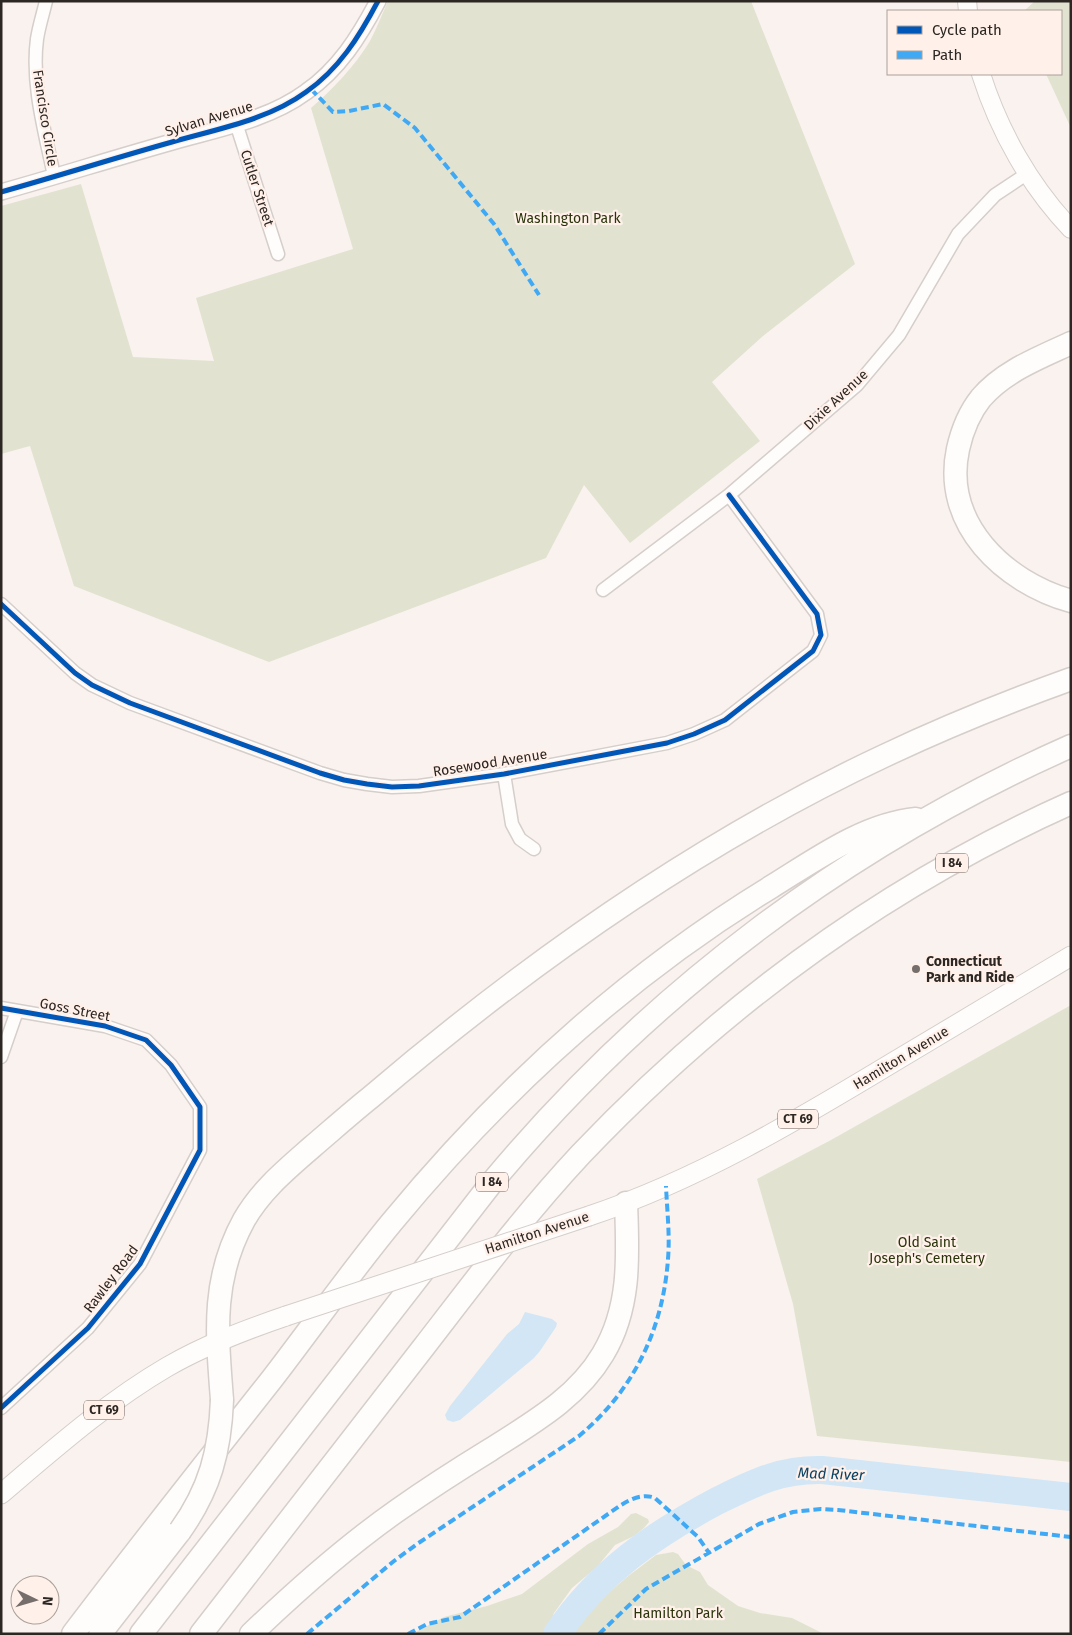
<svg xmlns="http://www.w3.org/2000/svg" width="1072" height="1635" viewBox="0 0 1072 1635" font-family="'Fira Sans',sans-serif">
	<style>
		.green { fill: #e1e3d0 }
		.water { fill: #d2e6f6 }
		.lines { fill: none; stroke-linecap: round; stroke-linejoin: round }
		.river { stroke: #d2e6f6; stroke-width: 28 }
		.minor-casing { stroke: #d5ceca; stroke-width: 15 }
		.tertiary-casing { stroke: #d5ceca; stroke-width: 18 }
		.secondary-casing { stroke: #d5ceca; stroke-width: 20 }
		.primary-casing { stroke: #d5ceca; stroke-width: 21 }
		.motorway-casing { stroke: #d5ceca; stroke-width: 25 }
		.minor { stroke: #fefdfc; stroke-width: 12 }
		.tertiary { stroke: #fefdfc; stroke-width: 15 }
		.secondary { stroke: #fefdfc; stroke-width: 18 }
		.primary { stroke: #fefdfc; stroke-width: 19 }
		.motorway { stroke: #fefdfc; stroke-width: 22 }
		.primary-bridge-casing { stroke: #d5ceca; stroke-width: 21; stroke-linecap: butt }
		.motorway-bridge-casing { stroke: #d5ceca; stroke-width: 25; stroke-linecap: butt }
		.primary-bridge { stroke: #fefdfc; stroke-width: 19 }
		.motorway-bridge { stroke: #fefdfc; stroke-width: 22 }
		.quiet { stroke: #3fa9f5; stroke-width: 4; stroke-dasharray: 8 4; stroke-linecap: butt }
		.cycleway-casing { stroke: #fff0e9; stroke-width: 8 }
		.cycleway { stroke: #0057b8; stroke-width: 5 }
		.poi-dot { fill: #756e6a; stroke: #fff0e9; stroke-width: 2 }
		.labels { text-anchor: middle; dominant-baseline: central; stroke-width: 4.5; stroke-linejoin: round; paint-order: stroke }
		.shield { fill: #fff0e9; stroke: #6c635e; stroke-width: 1 }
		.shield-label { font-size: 12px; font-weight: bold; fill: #2d2723 }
		.street-label { font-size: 14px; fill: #2d2723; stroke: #fff0e9 }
		.park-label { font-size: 14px; fill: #2a340b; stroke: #fff0e9 }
		.poi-label { font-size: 14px; font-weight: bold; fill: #2d2723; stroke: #fff0e9; text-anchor: start }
		.water-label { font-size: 15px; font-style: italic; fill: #0c4364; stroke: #fff0e9 }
	</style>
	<rect width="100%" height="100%" fill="#faf2ee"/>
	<path class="green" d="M388 1H751L855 264 763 336 712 382 760 441 630 543 584 485 546 558 269 662 74 586 30 446 1 454V206L81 184 133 357 214 361 196 298 353 249 311 108C334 88 354 67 370 41 377 28 382 14 388 1Z
		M1035 1H1071V128L1046 74H1061V11H1024Z
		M1071 1005V1462L817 1436 793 1304 757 1179 831 1140Z
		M636 1513 648 1519 649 1522 644 1528 634 1536 615 1545 597 1567 572 1588 554 1613 546 1634H412L444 1617 487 1606 522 1594 588 1544 618 1527 631 1514Z
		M673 1552 678 1554 686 1565 700 1572 708 1585 738 1606 760 1613 792 1618 824 1634H571L591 1608 627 1577 656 1555Z"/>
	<path class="water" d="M525 1312 552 1319 557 1323 556 1327 540 1351 534 1358 460 1420 453 1422 447 1420 445 1415 450 1406 507 1334 519 1324Z"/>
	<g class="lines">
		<path class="river" d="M557 1634C598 1573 653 1535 717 1501 754 1483 780 1469 822 1470L1071 1497"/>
		<g class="minor-casing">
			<path id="minor" d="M46 1C43 14 39 26 37 39 31 84 45 132 54 176
				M236 123 278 254
				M603 590 729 495 857 385 899 335 958 234 995 195 1028 173
				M1 604 75 673 92 685 130 703 320 773 344 780 367 784 392 787 419 786 504 774 667 743 694 734 725 720 813 651 821 635 817 614 729 495
				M504 774 512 824 520 839 534 849
				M1 1008 105 1026 146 1040 171 1065 200 1107V1150L140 1264 88 1328 1 1408
				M1 1057 17 1011"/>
		</g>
		<g class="tertiary-casing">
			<path id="tertiary" d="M1 192C58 176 115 158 172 142 217 129 268 120 306 92 339 69 359 37 378 1"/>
		</g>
		<g class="secondary-casing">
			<path id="secondary" d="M967 1 968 11
				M981 74C999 131 1030 186 1071 229"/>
		</g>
		<g class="primary-casing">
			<path id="primary" d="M589 1216C697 1180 796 1121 892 1063 952 1027 1011 992 1071 956
				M1 1494C54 1449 107 1402 167 1367 205 1345 245 1330 286 1316"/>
		</g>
		<g class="motorway-casing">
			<path id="motorway" d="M1071 343C1039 358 1004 371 981 398 969 413 962 431 958 449 942 524 1004 582 1071 601
				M222 1400C217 1334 211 1280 244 1220 261 1190 287 1169 312 1147 332 1130 351 1113 371 1097 527 964 698 843 884 756 945 727 1007 702 1071 679
				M73 1634C138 1548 205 1464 272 1379 312 1327 350 1273 392 1222 500 1091 627 975 771 887 815 860 864 824 916 819
				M100 1634 180 1531
				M141 1634 493 1181C650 993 847 845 1071 746
				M201 1634C275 1539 349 1444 423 1348 474 1282 524 1215 581 1154 721 1007 885 886 1071 803
				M251 1634C297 1590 345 1547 398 1510 428 1489 459 1469 490 1450 532 1423 577 1398 603 1354 631 1307 628 1256 626 1203"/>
		</g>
		<use href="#minor" class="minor"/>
		<use href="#tertiary" class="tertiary"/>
		<use href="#secondary" class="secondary"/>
		<use href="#primary" class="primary"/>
		<use href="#motorway" class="motorway"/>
		<g class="primary-bridge-casing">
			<path id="primary-bridge" d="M286 1316 589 1216"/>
		</g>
		<g class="motorway-bridge-casing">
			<path id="motorway-bridge" d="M180 1531C210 1489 220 1451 222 1400"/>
		</g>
		<use href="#primary-bridge" class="primary-bridge"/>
		<use href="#motorway-bridge" class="motorway-bridge"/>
		<path class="quiet" d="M311 89 333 112 349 111 383 104 415 128 494 224 539 295
			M307 1634 394 1561 417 1544 579 1436C633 1391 663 1330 668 1259 670 1235 667 1210 666 1186
			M408 1634 427 1624 460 1617 621 1505C631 1499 643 1493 655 1498L698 1537 709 1553
			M599 1634 646 1589 759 1524 793 1512 821 1509 838 1510 1071 1537"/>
		<g class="cycleway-casing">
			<path id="cycleway" d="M1 192C58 176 115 158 172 142 217 129 268 120 306 92 339 69 359 37 378 1
				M1 604 75 673 92 685 130 703 320 773 344 780 367 784 392 787 419 786 504 774 667 743 694 734 725 720 813 651 821 635 817 614 729 495
				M1 1008 105 1026 146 1040 171 1065 200 1107V1150L140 1264 88 1328 1 1408"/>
		</g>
		<use href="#cycleway" class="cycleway"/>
	</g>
	<circle class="poi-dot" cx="916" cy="969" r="5"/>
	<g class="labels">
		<g class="shield">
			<rect x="936" y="853.5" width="32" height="19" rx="4"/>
			<rect x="778" y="1109.5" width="40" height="19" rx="4"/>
			<rect x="476" y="1172.5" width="32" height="19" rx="4"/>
			<rect x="84" y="1400.5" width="40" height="19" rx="4"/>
		</g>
		<g class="shield-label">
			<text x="952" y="863">I 84</text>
			<text x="798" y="1119">CT 69</text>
			<text x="492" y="1182">I 84</text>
			<text x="104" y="1410">CT 69</text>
		</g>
		<g class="street-label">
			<text transform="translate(45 118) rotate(81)">Francisco Circle</text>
			<text transform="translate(209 119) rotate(-17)">Sylvan Avenue</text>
			<text transform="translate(257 188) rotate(72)">Cutler Street</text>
			<text transform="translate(836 400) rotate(-43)">Dixie Avenue</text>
			<text transform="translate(490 763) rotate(-9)">Rosewood Avenue</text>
			<text transform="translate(75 1010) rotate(11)">Goss Street</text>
			<text transform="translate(901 1058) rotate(-31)">Hamilton Avenue</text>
			<text transform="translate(537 1233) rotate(-18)">Hamilton Avenue</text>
			<text transform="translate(111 1279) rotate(-53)">Rawley Road</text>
		</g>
		<g class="park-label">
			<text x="568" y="218">Washington Park</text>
			<text x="927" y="1242">Old Saint<tspan x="927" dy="16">Joseph's Cemetery</tspan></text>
			<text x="678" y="1613">Hamilton Park</text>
		</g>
		<g class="poi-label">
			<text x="926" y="961">Connecticut<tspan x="926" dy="16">Park and Ride</tspan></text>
		</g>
		<g class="water-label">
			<text transform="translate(831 1474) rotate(2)">Mad River</text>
		</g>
	</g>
	<rect width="1072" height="1635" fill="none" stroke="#2d2723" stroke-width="5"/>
	<rect x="887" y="10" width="175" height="65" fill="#fff0e9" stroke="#aba09a"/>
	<rect x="897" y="26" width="25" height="8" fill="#0057b8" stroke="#aba09a"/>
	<text x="932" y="35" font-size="15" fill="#2d2723">Cycle path</text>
	<rect x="897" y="51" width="25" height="8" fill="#3fa9f5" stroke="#aba09a"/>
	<text x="932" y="60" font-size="15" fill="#2d2723">Path</text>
	<g transform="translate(35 1600) rotate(95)"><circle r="24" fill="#fff0e9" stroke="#aba09a"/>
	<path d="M0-4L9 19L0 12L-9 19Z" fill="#756e6a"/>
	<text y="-8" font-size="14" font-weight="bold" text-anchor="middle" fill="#2d2723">N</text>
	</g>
</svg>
